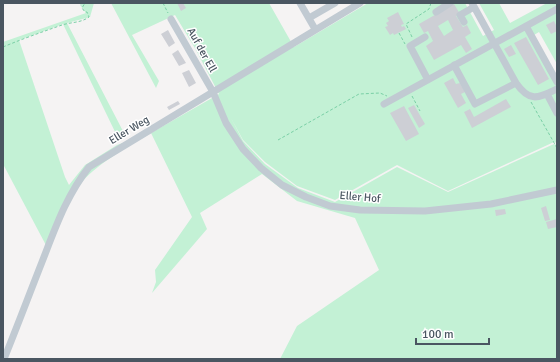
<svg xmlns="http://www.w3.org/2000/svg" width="560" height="362" viewBox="0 0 560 362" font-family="Signika,sans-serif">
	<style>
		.green { fill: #c3f1d5 }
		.building { fill: #cdcfd5; fill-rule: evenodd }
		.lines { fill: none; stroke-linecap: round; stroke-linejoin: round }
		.path { stroke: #7ad0a6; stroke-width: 1; stroke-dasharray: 3 2; stroke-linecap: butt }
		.minor { stroke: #c1cad2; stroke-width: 7 }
		.labels { text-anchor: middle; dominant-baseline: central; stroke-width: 3; stroke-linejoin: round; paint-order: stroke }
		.street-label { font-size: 11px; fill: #4a5661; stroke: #fff }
	</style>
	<rect width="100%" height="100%" fill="#f5f3f3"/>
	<path class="green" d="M81 3H94L90 17 67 23 125 135 118 138 63 24 19 40 65 177 69 185 85 165 117 145 151 133 219 94 196 50 175 15 132 35 159 81 156 88 111 3H269L294 47 368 3H465L483 36 494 30 479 3H499L510 23 547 3H557V64L539 32 534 35 555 73 557 72V143L554 142 448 191 397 165 335 200 297 186 265 162 243 140 231 118 243 141 265 164 298 188 335 202 397 167 448 192 554 144 557 145V359H280L297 326 379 270 355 218 297 201 262 174 200 213 207 229 152 293 156 282 155 270 192 217 151 133C132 144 97 164 83 181 67 200 59 226 48 249L3 164V42L86 13 80 5Z"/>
	<path class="building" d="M177 3H183L186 8 181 11Z
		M454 4 460 14 456 16 463 27 467 25 471 33 465 37 472 49 466 53 461 45 434 60 426 46 433 41 428 31 424 33 419 24ZM448 20 453 30 444 36 438 26Z
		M398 12 404 24 401 25 402 27 404 26 406 29 394 35 393 33 390 35 385 27 388 26 386 23 389 21 387 18Z
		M554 21 557 27V31L551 34 546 25Z
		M168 30 175 43 169 47 161 34Z
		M526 37 549 79 538 85 514 43Z
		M511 45 516 54 509 57 504 49Z
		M178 50 186 63 179 66 172 54Z
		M189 70 196 83 189 87 182 73Z
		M453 78 456 84 460 83 465 92 461 94 466 103 458 108 444 83Z
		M506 99 511 107 472 128 464 112 470 109 474 117Z
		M178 101 180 104 169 110 167 107Z
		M414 105 425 124 419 128 408 108Z
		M404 106 419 134 406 141 390 113Z
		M546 206 550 220 545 221 541 208Z
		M505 209 506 214 496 216 495 210Z
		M557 219V227L548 229 546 222Z"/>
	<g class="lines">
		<path class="path" d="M163 3 168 13
			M399 33 405 44
			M412 37 406 24 429 9 431 3
			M3 47C22 39 42 32 62 25 71 22 81 23 89 17L87 12H85L82 8 85 3
			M412 96 420 111
			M531 102 557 148
			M278 140 359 94 380 93 387 96"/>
		<path class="minor" d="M300 3 315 29
			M472 3 516 83C530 103 538 98 557 89
			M436 12 450 3
			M309 18 335 3
			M171 19 213 92 226 123 243 149 261 168 282 185 306 197 330 206 360 210 425 211 491 204 557 190
			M464 22 460 15 474 7
			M526 26 557 82
			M425 37 410 46 428 80
			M454 65 475 104 516 83
			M547 94 557 113
			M384 104 557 9
			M4 359C17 327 29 295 42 262 55 229 66 196 89 167L360 3"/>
	</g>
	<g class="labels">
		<g class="street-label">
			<text transform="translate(202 50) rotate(61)">Auf der Ell</text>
			<text transform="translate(129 130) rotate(-31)">Eller Weg</text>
			<text transform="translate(360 197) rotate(5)">Eller Hof</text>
		</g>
	</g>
	<rect width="560" height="362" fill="none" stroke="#4a5661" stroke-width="8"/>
	<path d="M416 338v6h73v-6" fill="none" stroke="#4a5661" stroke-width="2"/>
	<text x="422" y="338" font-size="12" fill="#4a5661" stroke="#ffffff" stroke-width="3" paint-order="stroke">100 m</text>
</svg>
